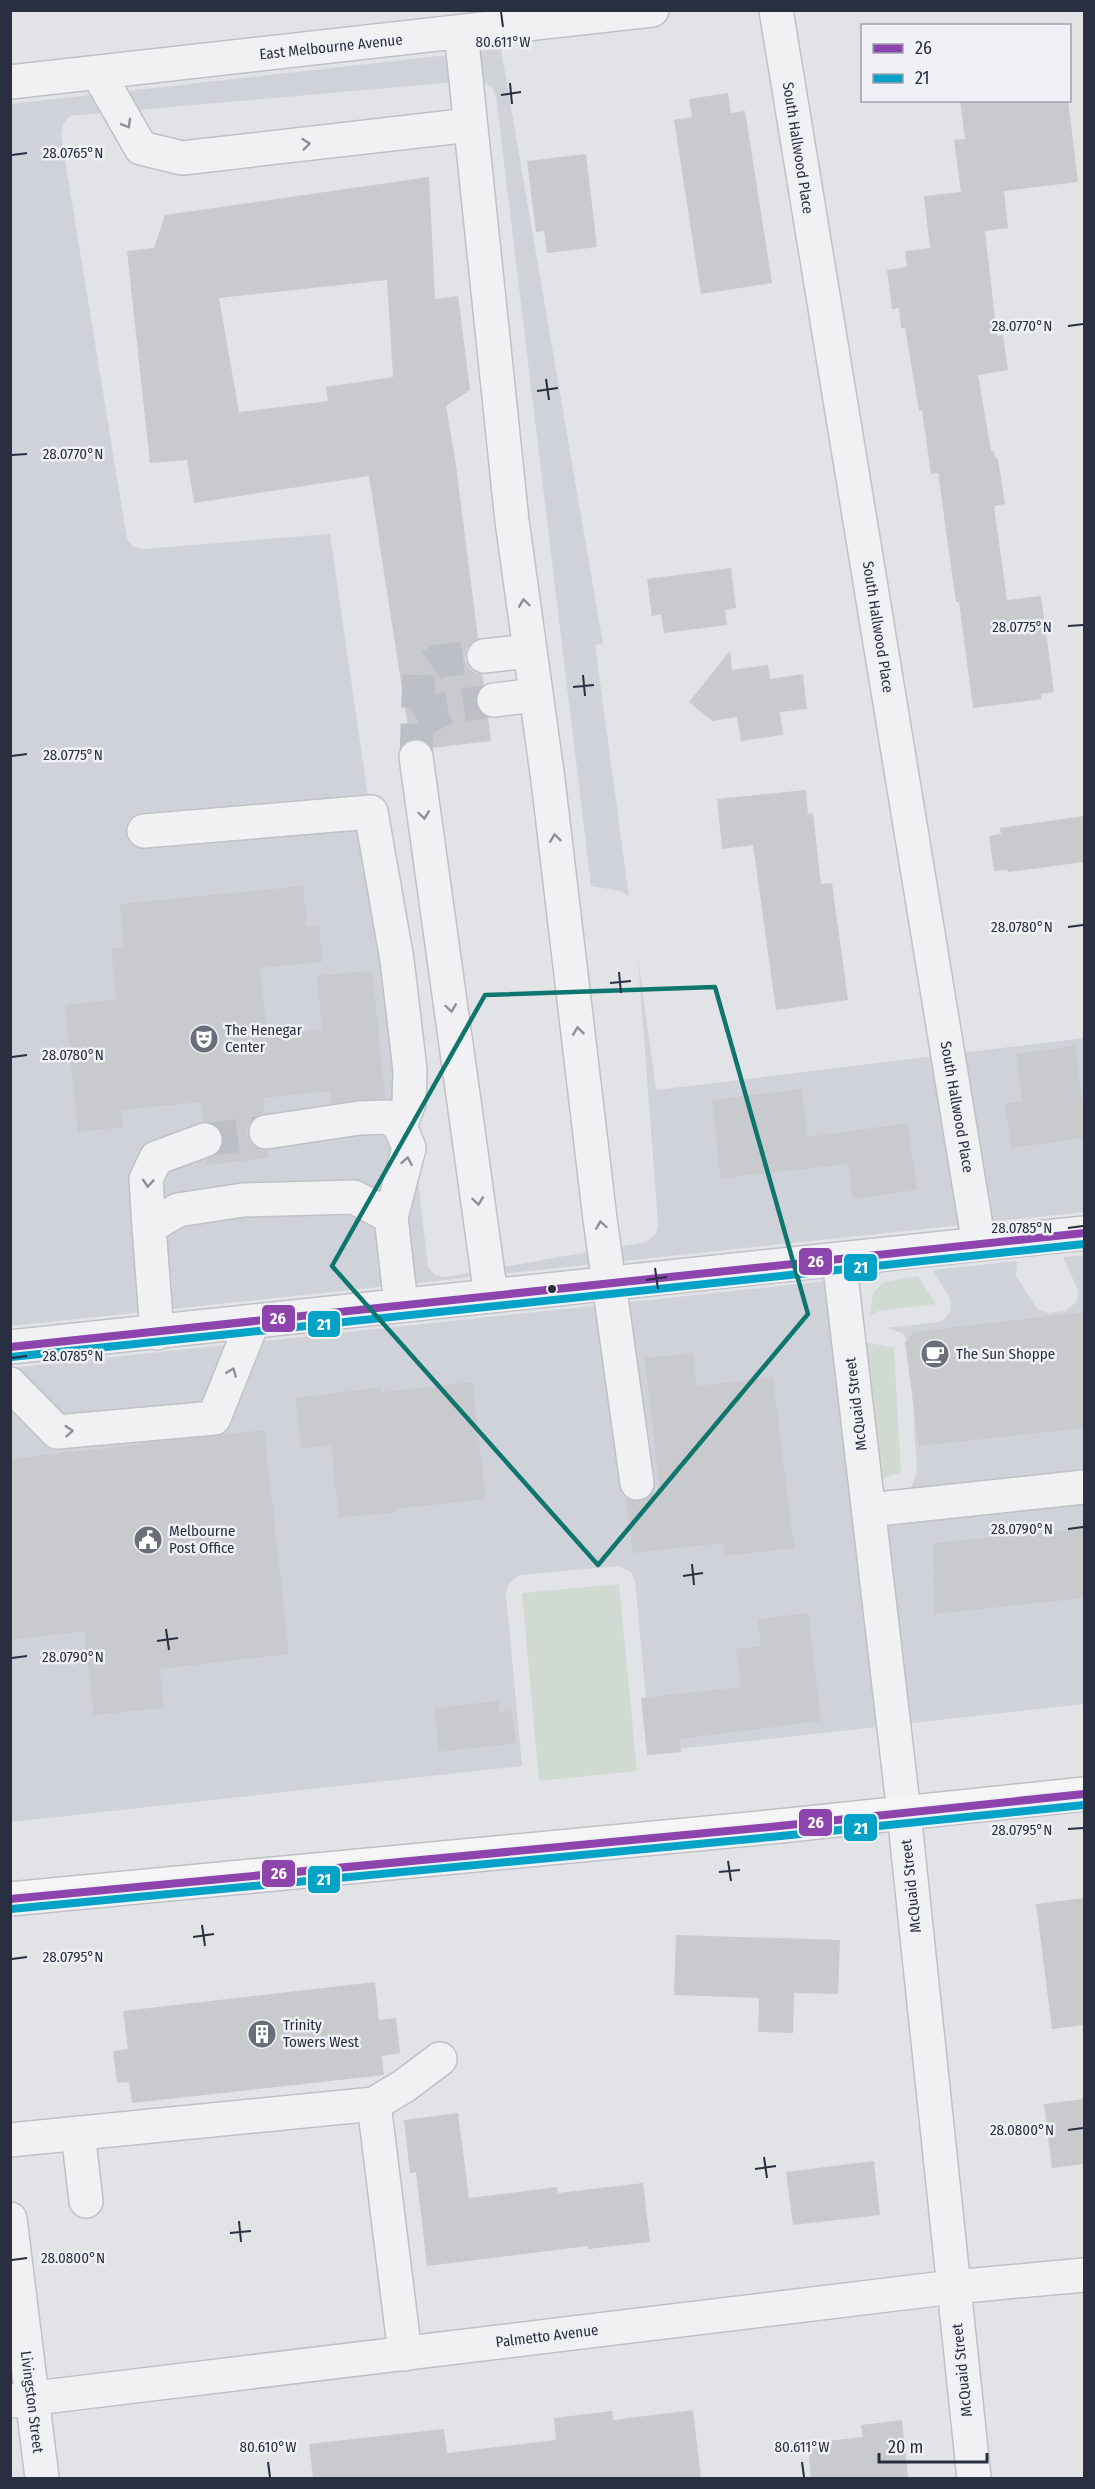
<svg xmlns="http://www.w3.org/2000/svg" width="1095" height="2489" viewBox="0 0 1095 2489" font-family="'Fira Sans Condensed',sans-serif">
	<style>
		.built { fill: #d0d2da }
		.green { fill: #d1dad2 }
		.building { fill: #c8cacd; fill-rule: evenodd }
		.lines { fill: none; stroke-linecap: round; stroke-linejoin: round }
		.minor-tunnel { stroke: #bdbfc6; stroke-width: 33; stroke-dasharray: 33 16; stroke-linecap: butt }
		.minor-casing { stroke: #c0c1c5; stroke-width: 36 }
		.major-casing { stroke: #bec0c4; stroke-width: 36 }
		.minor { stroke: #f1f1f3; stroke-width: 33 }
		.major { stroke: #f5f5f6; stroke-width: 33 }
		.bus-1-casing { stroke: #eff1f6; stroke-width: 12 }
		.bus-2-casing { stroke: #eff1f6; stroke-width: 12 }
		.bus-1 { stroke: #8e44ad; stroke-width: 8 }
		.bus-2 { stroke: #02a3c7; stroke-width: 8 }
		.oneway { stroke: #8d909a }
		.marked { fill: none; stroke: #0f766e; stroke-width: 4.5; stroke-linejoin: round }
		.ticks { fill: none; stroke: #292e40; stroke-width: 2 }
		.bus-dot { fill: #292e40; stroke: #eff1f6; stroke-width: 2 }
		.labels { text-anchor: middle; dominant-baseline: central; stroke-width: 5; stroke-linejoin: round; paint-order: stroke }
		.street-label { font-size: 15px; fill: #292e40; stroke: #eff1f6 }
		.poi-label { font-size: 15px; fill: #292e40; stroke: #eff1f6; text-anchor: start }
		.ticks-label { font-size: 15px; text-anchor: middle; fill: #292e40; stroke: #eff1f6; stroke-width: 5; stroke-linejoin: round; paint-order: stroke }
		.line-badge { stroke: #eff1f6; stroke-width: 2 }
		.badge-label { font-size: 16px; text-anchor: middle; font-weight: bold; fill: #fff }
	</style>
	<rect width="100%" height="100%" fill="#e2e3e7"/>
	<path class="built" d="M501 49 603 644 595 645 629 897 620 891 591 886 496 96 492 87 478 80 70 116 63 124 61 135 127 539 134 547 143 549 330 534 397 998 428 1267 435 1275 445 1277 646 1242 656 1234 658 1224 638 958 656 1090 1084 1038V1212L11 1326 10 104Z
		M1084 1255V1704L651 1752 635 1582 631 1572 618 1566 520 1575 508 1584 506 1594 522 1766 11 1822 10 1368 865 1277 858 1290 870 1492 899 1493 912 1486 917 1471 909 1341 902 1333 887 1328 938 1322 946 1318 951 1309 950 1299 933 1270 1017 1261 1016 1276 1037 1309 1048 1313 1065 1311 1077 1302 1078 1290 1063 1257Z"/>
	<path class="green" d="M918 1276 936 1304 878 1311 870 1317 873 1293 884 1282Z
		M865 1342 894 1348 901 1472 881 1479Z
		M619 1584 637 1771 539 1781 522 1593Z"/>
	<path class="building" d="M728 93 731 113 745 111 772 283 701 294 674 120 692 117 689 99Z
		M960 100H1068L1078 182 1004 191 1008 228 985 231 997 336 1003 335 1008 370 978 375 991 451H994L995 458 998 459 1005 504 994 506 1007 600 1041 596 1054 692 1041 694 1042 699 973 708 959 602H956L938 473 931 474 922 410 919 411 905 328H901L899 308 892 309 887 270 907 267 905 251 930 248 924 196 961 192 954 140 965 139Z
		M586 154 597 247 547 253 544 231 536 232 527 161Z
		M429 177 435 299 458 296 470 390 446 406 456 465 478 639 467 648 465 659 469 668 476 673 482 674 484 684 477 692 476 703 479 712 488 717 491 741 432 748 422 739 410 740 369 476 194 503 187 460 150 463 127 251 154 248 165 215ZM387 280 393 377 326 387 328 401 239 412 219 298Z
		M731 568 736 608 725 610 727 625 664 633 661 614 652 616 647 579Z
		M730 651 732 670 768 665 770 679 803 674 807 709 780 712 783 735 741 741 737 717 712 721 689 702Z
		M806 790 808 814 813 813 821 884 832 883 848 1000 776 1010 753 845 722 849 717 799Z
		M1084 816V862L1008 872V870L994 871 989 836 1001 834 1000 828Z
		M303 886 307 927 319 925 322 962 260 968 267 1035 322 1030 317 976 372 970 385 1098 331 1103 330 1091 263 1098 265 1113 254 1118 248 1126 247 1134 252 1144 260 1150 268 1151 269 1158 207 1165V1159L220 1152 223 1144V1134L217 1125 203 1122 201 1102 121 1110 123 1127 78 1132 65 1005 116 999 111 948 124 947 120 904Z
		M1075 1046 1084 1114V1138L1011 1148 1005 1104 1022 1101 1016 1054Z
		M802 1089 808 1137 908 1123 917 1190 853 1199 848 1164 721 1178 712 1100Z
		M1084 1312V1428L919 1446 905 1342 914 1332Z
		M693 1353 697 1386 773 1377 794 1548 725 1556 723 1543 633 1553 626 1498 640 1501 652 1494 660 1493 645 1358Z
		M472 1382 486 1499 396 1509 397 1512 339 1518 331 1445 301 1449 295 1398 382 1387V1392Z
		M264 1430 289 1654 160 1669 163 1708 94 1715 84 1631 10 1640V1459Z
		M1084 1528V1598L935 1614 933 1543Z
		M808 1613 821 1721 680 1739 681 1752 647 1755 641 1698 741 1687 736 1649 761 1646 758 1619Z
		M498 1701 499 1712 512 1711 516 1743 439 1752 434 1708Z
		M1084 1898V2025L1052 2029 1036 1904Z
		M676 1935 840 1940 838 1994 794 1993 793 2033 758 2032 759 1998 674 1995Z
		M375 1982 379 2020 396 2018 400 2053 382 2056 384 2075 132 2103 129 2082 117 2083 113 2051 128 2049 123 2011Z
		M1084 2099V2164L1052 2168 1044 2104Z
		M458 2113 469 2198 557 2187 558 2193 643 2183 650 2242 588 2249V2246L427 2266 416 2172 410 2173 404 2120Z
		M874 2161 880 2215 793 2225 786 2172Z
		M693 2410 701 2478H313L309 2444 444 2429 447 2453 556 2440 554 2418 612 2411 613 2420Z
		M902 2420 908 2477 811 2478 808 2443 863 2437 861 2425Z"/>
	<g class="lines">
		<path class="minor-tunnel" d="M418 722 446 708 494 700
			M416 757 419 674 438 661 484 656
			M205 1140 266 1132"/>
		<g class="minor-casing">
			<path id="minor" d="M776 10 979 1244
				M461 32 512 521 548 780 600 1219 637 1483
				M98 73 141 148 182 158 470 125
				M10 82 652 10
				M484 656 530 651
				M494 700 536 695
				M416 757 491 1296
				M144 831 371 812 397 960 410 1070 409 1103 400 1126
				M266 1132 359 1118 388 1117 400 1126 409 1148 391 1217
				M149 1227 146 1179 156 1158 205 1140
				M839 1259 904 1813 974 2478
				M157 1333 149 1227 178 1210 243 1200 354 1197 391 1217 401 1305
				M10 1347 1084 1233
				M10 1384 57 1432 214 1418 253 1321
				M869 1510 1084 1487
				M78 2133 86 2201
				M10 2140 374 2104
				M10 2219 42 2478
				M405 2354 374 2104 404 2086 440 2059
				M10 2401 953 2287 1084 2275"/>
		</g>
		<g class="major-casing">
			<path id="major" d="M10 1899 770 1827 1084 1794"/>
		</g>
		<use href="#minor" class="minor"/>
		<use href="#major" class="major"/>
		<g class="bus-1-casing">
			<path id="bus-1" d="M10 1347 1084 1233
				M10 1899 770 1827 1084 1794"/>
		</g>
		<g class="bus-2-casing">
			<path id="bus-2" d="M11 1357 1084 1244
				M11 1909 771 1837 1084 1805"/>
		</g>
		<use href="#bus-1" class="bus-1"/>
		<use href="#bus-2" class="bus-2"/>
	</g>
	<defs><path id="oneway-chevron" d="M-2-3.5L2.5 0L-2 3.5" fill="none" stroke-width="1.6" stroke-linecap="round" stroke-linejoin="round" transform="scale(1.5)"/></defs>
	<g class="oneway">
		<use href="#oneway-chevron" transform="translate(127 124) rotate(60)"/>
		<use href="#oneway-chevron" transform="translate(306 144) rotate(-6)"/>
		<use href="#oneway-chevron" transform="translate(524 603) rotate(-98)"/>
		<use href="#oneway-chevron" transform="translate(424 815) rotate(82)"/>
		<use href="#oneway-chevron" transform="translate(555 838) rotate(-97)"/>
		<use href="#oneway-chevron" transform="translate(451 1008) rotate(82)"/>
		<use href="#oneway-chevron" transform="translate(578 1031) rotate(-97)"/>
		<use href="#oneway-chevron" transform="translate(407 1161) rotate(-80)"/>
		<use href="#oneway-chevron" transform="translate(148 1183) rotate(94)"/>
		<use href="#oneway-chevron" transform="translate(478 1201) rotate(82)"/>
		<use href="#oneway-chevron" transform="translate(601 1225) rotate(-98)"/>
		<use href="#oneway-chevron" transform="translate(232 1372) rotate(-69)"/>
		<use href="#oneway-chevron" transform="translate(69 1431) rotate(-5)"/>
	</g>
	<path class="marked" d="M715 987 808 1314 598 1565 332 1266 485 995Z"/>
	<path class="ticks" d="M501 12 503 27M510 83 512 104M501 95 521 92M12 155 27 153M1068 326 1083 324M546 379 549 400M537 391 558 388M12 455 27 454M1068 626 1083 625M583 675 585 696M573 687 594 685M12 756 27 754M1068 927 1083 925M619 972 621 993M610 983 631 981M12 1057 27 1055M1068 1228 1083 1226M655 1268 658 1289M646 1280 667 1277M12 1358 27 1356M1068 1529 1083 1527M692 1564 694 1585M683 1576 703 1573M166 1629 169 1650M157 1641 178 1638M12 1658 27 1656M1068 1829 1083 1828M728 1861 731 1881M719 1872 740 1870M202 1925 205 1946M193 1937 214 1934M12 1959 27 1957M1068 2130 1083 2128M764 2157 767 2178M755 2169 776 2166M239 2221 241 2242M230 2233 251 2231M12 2260 27 2258M268 2462 270 2477M802 2462 804 2477"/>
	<defs>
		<g id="theatre-disc" transform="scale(1.5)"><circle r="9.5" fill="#6a6d7a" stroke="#eff1f6"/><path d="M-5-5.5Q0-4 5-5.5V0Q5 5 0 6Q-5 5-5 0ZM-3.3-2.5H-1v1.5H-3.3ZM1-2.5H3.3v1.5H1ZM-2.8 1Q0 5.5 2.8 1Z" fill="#fff"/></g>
		<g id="cafe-disc" transform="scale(1.5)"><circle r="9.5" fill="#6a6d7a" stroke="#eff1f6"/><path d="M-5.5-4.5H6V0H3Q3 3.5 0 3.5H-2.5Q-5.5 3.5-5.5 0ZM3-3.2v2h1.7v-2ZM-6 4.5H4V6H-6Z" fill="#fff"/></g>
		<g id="civic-disc" transform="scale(1.5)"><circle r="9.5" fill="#6a6d7a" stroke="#eff1f6"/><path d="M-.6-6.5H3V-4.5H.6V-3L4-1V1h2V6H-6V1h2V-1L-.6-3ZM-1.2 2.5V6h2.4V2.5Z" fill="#fff"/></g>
		<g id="building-disc" transform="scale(1.5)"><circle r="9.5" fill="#6a6d7a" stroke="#eff1f6"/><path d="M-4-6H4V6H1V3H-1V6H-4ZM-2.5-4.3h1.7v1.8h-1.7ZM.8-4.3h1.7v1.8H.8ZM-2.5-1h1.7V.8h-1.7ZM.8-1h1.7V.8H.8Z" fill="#fff"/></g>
	</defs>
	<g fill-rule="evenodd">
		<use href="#theatre-disc" x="204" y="1039"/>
		<use href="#cafe-disc" x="935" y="1354"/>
		<use href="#civic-disc" x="148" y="1540"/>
		<use href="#building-disc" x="262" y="2034"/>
	</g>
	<circle class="bus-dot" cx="552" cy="1289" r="5"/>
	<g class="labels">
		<g class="street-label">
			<text transform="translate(331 47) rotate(-6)">East Melbourne Avenue</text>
			<text transform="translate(798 148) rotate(81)">South Hallwood Place</text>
			<text transform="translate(878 627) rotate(81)">South Hallwood Place</text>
			<text transform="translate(957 1107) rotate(80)">South Hallwood Place</text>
			<text transform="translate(856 1404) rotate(-97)">McQuaid Street</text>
			<text transform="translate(911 1886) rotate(-96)">McQuaid Street</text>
			<text transform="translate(547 2336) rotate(-7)">Palmetto Avenue</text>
			<text transform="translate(962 2370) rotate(-96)">McQuaid Street</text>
			<text transform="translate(32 2402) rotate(83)">Livingston Street</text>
		</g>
		<g class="poi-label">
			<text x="225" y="1030">The Henegar<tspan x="225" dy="17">Center</tspan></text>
			<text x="956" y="1354">The Sun Shoppe</text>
			<text x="169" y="1531">Melbourne<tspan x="169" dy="17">Post Office</tspan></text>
			<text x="283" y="2025">Trinity<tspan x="283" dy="17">Towers West</tspan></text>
		</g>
	</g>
	<g class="ticks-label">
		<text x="503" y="47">80.611°W</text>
		<text x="73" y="158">28.0765°N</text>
		<text x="1022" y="331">28.0770°N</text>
		<text x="73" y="459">28.0770°N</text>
		<text x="1022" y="632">28.0775°N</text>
		<text x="73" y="760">28.0775°N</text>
		<text x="1022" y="932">28.0780°N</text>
		<text x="73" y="1060">28.0780°N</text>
		<text x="1022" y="1233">28.0785°N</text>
		<text x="73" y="1361">28.0785°N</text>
		<text x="1022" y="1534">28.0790°N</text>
		<text x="73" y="1662">28.0790°N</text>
		<text x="1022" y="1835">28.0795°N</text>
		<text x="73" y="1962">28.0795°N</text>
		<text x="1022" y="2135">28.0800°N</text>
		<text x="73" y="2263">28.0800°N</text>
		<text x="268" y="2452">80.610°W</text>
		<text x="802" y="2452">80.611°W</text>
	</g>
	<g class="line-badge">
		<rect x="798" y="1247" width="35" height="29" rx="6" fill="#8e44ad"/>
		<rect x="843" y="1253" width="35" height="29" rx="6" fill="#02a3c7"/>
		<rect x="261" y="1304" width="35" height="29" rx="6" fill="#8e44ad"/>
		<rect x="307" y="1310" width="34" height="28" rx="6" fill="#02a3c7"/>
		<rect x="798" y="1808" width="35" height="29" rx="6" fill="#8e44ad"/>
		<rect x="843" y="1813" width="35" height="29" rx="6" fill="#02a3c7"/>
		<rect x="261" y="1859" width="35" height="29" rx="6" fill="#8e44ad"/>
		<rect x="307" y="1865" width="34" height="29" rx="6" fill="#02a3c7"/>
	</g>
	<g class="badge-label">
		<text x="816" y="1267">26</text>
		<text x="861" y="1273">21</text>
		<text x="278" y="1324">26</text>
		<text x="324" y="1330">21</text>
		<text x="816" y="1828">26</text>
		<text x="861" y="1834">21</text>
		<text x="279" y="1879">26</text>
		<text x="324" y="1885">21</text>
	</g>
	<rect width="1095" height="2489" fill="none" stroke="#292e40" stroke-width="24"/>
	<rect x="861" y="24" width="210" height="78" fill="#eff1f6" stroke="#a0a3ad" stroke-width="1.5"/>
	<rect x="873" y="44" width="30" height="9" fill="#8e44ad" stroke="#a0a3ad" stroke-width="1.5"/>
	<text x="915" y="54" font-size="18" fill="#292e40">26</text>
	<rect x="873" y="74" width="30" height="9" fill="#02a3c7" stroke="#a0a3ad" stroke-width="1.5"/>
	<text x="915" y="84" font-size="18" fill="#292e40">21</text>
	<path d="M879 2453v9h108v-9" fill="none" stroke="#292e40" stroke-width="3"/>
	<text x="888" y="2453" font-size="18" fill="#292e40" stroke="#eff1f6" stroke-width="4.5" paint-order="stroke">20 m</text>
</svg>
